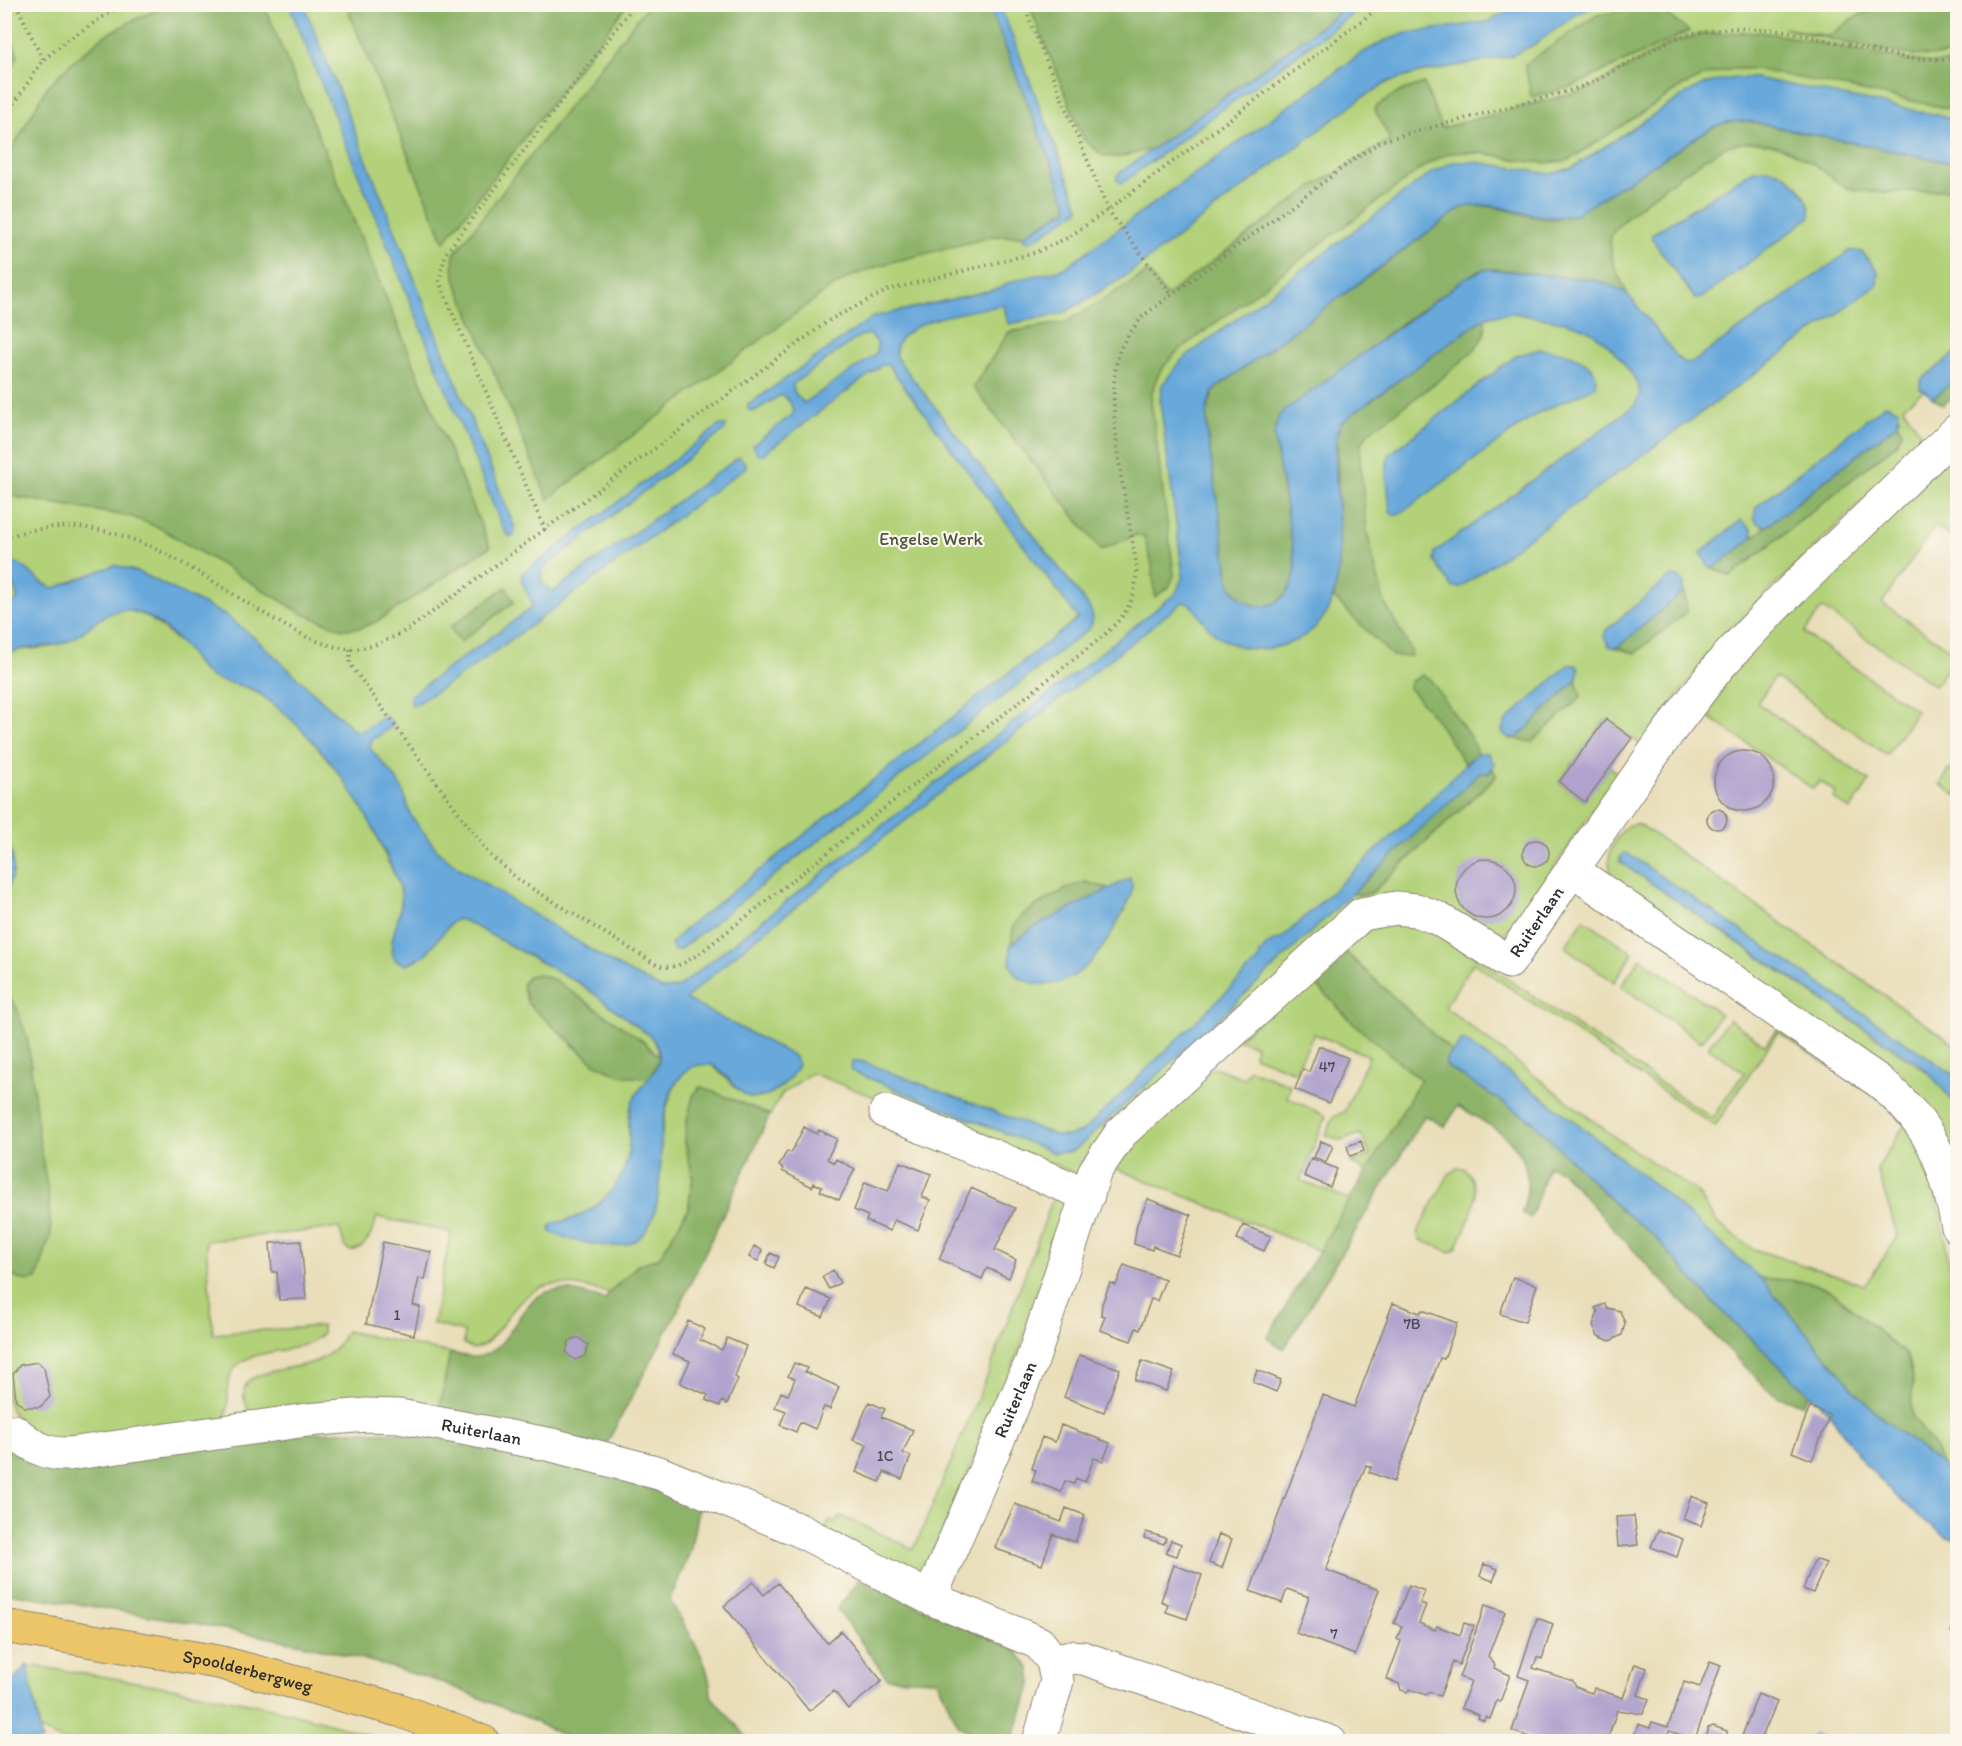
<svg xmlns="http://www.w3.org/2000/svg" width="1962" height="1746" viewBox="0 0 1962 1746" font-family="Itim,sans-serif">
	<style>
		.green { fill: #b2d179; stroke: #6e7e52; stroke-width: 1.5; fill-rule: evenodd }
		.forest { fill: #8db369; stroke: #5c6f4a; stroke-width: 1.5 }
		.water { fill: #67a8db; stroke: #496a83; stroke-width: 1.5; fill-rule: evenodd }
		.building { fill: #afa2cd }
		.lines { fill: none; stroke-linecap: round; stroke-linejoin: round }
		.minor-casing { stroke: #8a8472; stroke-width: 35 }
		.major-casing { stroke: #8a8472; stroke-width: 35 }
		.path { stroke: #8a8472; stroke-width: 4; stroke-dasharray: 1.5 4.5; stroke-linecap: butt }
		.minor { stroke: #fff; stroke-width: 33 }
		.major { stroke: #edc569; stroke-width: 33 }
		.labels { text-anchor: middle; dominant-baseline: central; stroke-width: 4.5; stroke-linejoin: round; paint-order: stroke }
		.number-label { font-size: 15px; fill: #4c4954 }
		.park-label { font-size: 18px; fill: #4d543e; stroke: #fbf7ec }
		.street-label { font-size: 18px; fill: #2b2b2b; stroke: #fbf7ec }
	</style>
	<rect width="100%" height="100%" fill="#fbf7ec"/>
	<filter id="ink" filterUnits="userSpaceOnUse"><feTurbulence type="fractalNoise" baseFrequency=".0167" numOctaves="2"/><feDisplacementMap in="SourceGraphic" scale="12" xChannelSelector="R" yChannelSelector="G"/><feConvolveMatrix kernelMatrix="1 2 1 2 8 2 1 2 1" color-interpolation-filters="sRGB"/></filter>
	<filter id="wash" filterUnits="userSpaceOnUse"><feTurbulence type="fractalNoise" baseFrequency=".008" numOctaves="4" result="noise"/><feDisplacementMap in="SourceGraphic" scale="24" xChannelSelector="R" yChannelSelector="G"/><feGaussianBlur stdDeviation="1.35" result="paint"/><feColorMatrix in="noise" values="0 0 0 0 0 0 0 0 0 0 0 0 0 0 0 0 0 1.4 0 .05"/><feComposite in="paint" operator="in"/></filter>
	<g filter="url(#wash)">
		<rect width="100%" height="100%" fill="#e9deb9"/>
		<path class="green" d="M5 5H1957V364L1903 407 1920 432V445L1720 639 1641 745 1606 719 1559 782 1584 801 1610 767 1618 773 1513 929 1495 936 1407 897 1078 1174 811 1073 782 1094 770 1115 701 1087 698 1088 685 1142 693 1178 688 1209 660 1257 638 1265 609 1293C554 1280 536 1275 501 1326 492 1337 488 1345 473 1349L464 1344V1332L433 1324 451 1232 377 1217C372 1232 368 1249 350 1251L345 1247 339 1228 206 1241 213 1334 322 1326V1334C298 1358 249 1344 232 1372 224 1387 231 1404 225 1419L61 1442C3 1428 4 1399 5 1348 5 1321 5 1295 5 1269L7 1272 51 1233 48 1193 17 1008 5 992V891L13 873V858L4 838 6 654 18 650 50 647 110 613 123 609 147 616 227 681C279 690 342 772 367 816 376 830 381 847 388 862 393 873 401 884 402 896 403 914 395 932 391 950L425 955 452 922 458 919 467 922 581 984 650 1036 657 1044 660 1057 643 1041 619 1026 572 1045C600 1067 615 1074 650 1079 645 1086 636 1094 633 1101 626 1116 630 1131 629 1147 627 1188 591 1218 553 1223L551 1232 572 1240 652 1221C662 1186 652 1052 712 1065L738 1090 760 1098 783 1086 441 885 369 780 154 596 5 616ZM1900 417 1898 423 1902 432 1896 444 1731 576 1709 567 1753 534 1750 540 1767 526H1762ZM1684 585 1687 612 1635 653 1611 647ZM1578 675 1576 680 1581 697 1516 739H1509ZM1494 764 1493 769 1496 776 1373 892 1364 895 1351 894 1076 1149 1069 1152 1047 1143 1077 1138Z
			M1957 448V541L1935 526 1882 603 1957 654 1935 686 1822 608 1804 633 1917 711 1887 755 1775 677 1757 703 1870 781 1850 810 1833 798 1836 793 1820 781 1813 789 1698 709 1754 644Z
			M1950 769 1957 774V796L1940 784Z
			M1635 824 1642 826 1957 1046V1077L1628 854 1620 857V862L1931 1075 1957 1106V1152L1612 878C1605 854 1611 843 1627 826Z
			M1584 919 1633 953 1614 982 1565 947Z
			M1408 922 1433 928 1712 1118 1744 1073 1708 1047 1729 1019 1765 1045 1779 1027C1813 1050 1871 1081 1898 1110 1962 1194 1957 1377 1957 1485L1942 1465 1933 1445 1912 1416C1909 1391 1919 1378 1905 1354L1830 1290 1809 1282 1760 1278 1662 1191 1573 1120 1465 1041H1461L1452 1052 1338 945C1361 929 1380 921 1408 922ZM1473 963 1715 1126 1778 1032 1881 1100 1905 1124 1877 1169 1898 1237 1865 1285 1753 1249 1717 1223 1697 1192 1616 1138 1445 1007Z
			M1640 958 1721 1014 1701 1042 1621 986Z
			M1306 974 1354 1024 1421 1080 1367 1172 1350 1162 1370 1156 1361 1134 1340 1140 1326 1135 1333 1117 1344 1112 1369 1056 1314 1034 1295 1072 1254 1056 1256 1046 1237 1039Z
			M1214 1067 1244 1078 1249 1069 1291 1085 1287 1097 1326 1116 1300 1180 1351 1200 1320 1251 1108 1165Z
			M1457 1168H1464C1488 1193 1467 1222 1456 1249L1451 1252 1420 1240 1417 1233 1449 1174Z
			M1056 1190 1068 1197 1070 1227 1059 1224 1020 1349 923 1578 825 1531 829 1521 835 1522 841 1516 914 1549 988 1374Z
			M346 1331 450 1353 439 1411 251 1413C243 1402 240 1391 249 1380 284 1360 325 1377 346 1331Z
			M27 1665C142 1682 276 1702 385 1741H64L40 1730Z"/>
		<path class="forest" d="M171 4 264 5 490 547 376 622 360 628 343 629 303 614 160 528 132 517 5 495V162L47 87 70 64 104 36 136 19Z
			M1883 4 1957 5V53C1913 64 1830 38 1783 28L1829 36 1852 19Z
			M346 5H627L444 242Z
			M648 5H989L1068 206 1067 209 1022 236H995L881 265 849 277 826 291 548 499 457 285 453 268 454 254Z
			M1029 5H1350L1155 148 1120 157 1104 156 1084 140Z
			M1626 10H1660L1689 31 1571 87 1531 97 1525 64 1597 15Z
			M4 21 18 55 5 83H4Z
			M1758 32C1798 37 1836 46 1876 54 1904 59 1928 66 1957 61V110L1755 69H1733L1706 75 1683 86 1569 160C1529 170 1492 148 1452 153 1443 155 1434 161 1426 165L1177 352C1161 368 1153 378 1151 401L1174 575 1169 587 1155 597 1152 565 1144 536 1136 535 1101 550 973 387 1009 332 1067 322 1148 272 1166 296 1312 187 1390 140 1374 108 1401 91 1424 83 1442 128 1586 90 1673 42 1702 34Z
			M1747 121 1957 164V190C1925 189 1879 197 1848 188 1840 186 1832 178 1826 173 1803 156 1776 140 1747 142 1741 143 1734 144 1729 146 1710 152 1615 220 1611 237 1607 256 1619 276 1627 293L1593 280 1495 269 1477 271 1389 332 1274 435 1296 568C1291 609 1249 622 1229 582L1207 430 1206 410 1215 389 1461 208C1491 200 1518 216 1548 219 1556 220 1567 216 1575 215L1713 127 1729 122Z
			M1484 318C1486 324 1486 331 1483 337 1471 362 1393 413 1368 433L1361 444 1360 459 1367 533 1384 602 1411 650V656H1392L1334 598 1339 557 1337 433 1340 424 1355 412Z
			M1957 378V393L1943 405 1933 398Z
			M1898 423 1902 432 1896 444 1731 576 1714 568Z
			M506 587 514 602 460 642 450 627Z
			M1683 592 1687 612 1635 653 1618 647Z
			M1422 675 1430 679 1471 738 1477 753 1465 764 1436 719 1409 688 1410 682Z
			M1576 680 1581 697 1532 742 1516 739Z
			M1493 769 1496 776 1373 892 1364 895 1351 894 1480 773H1489Z
			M1086 882 1110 889 1033 928 1011 945C1012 939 1012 932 1014 926 1020 911 1070 885 1086 882Z
			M1338 945 1452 1052 1446 1060 1532 1121 1620 1209 1652 1234 1714 1303 1810 1395 1802 1404 1779 1397 1765 1387 1664 1283 1561 1171 1548 1166 1531 1218 1522 1213C1542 1150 1504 1134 1458 1106L1445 1127 1425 1115 1284 1349 1267 1338 1421 1080 1354 1024 1306 974Z
			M537 974 555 980 643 1041 660 1057 650 1079 620 1075 596 1064 528 1004 522 985 528 976Z
			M5 992 17 1008 28 1041 39 1139 48 1193 51 1233 37 1279C25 1283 13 1279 5 1269Z
			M702 1087 770 1115 677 1312 605 1447 439 1411 450 1353C459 1354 469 1358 477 1357 517 1350 515 1291 560 1290 575 1290 591 1296 605 1300L609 1293 638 1265 660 1257 688 1209 693 1178 685 1142 686 1123 694 1093Z
			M1760 1278 1809 1282 1830 1290 1905 1354C1919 1378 1909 1391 1912 1416L1933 1445 1942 1465 1884 1420 1856 1392Z
			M349 1431C466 1432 589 1466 699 1505L690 1552 670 1600C686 1630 711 1661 711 1696L750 1741H574L525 1717 444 1683 370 1661 302 1644 194 1623 9 1593 4 1568V1452L11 1448Z
			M860 1579 1017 1651 1030 1669 1032 1682 1012 1741H984L958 1725 937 1680 887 1678 837 1609Z"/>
		<path class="water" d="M289 5H304L515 528 514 536 510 537 503 529Z
			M989 5H1000L1080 209 1037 238 1026 242 1022 236 1067 210 1068 206Z
			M1350 5H1365L1122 183 1117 180V175Z
			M1520 5H1598L1577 14 1535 44 1511 56 1419 73 1388 82 1363 97 1126 276 1064 313 1008 324 1004 305C977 311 891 317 896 357L1087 604C1093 613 1095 617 1090 628L679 950 674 951 671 944 685 929 1078 618 888 365H882L762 455H758L753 445 793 414C794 407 788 398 781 395L753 412 748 409V405L873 317 1001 288C1012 277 1047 275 1064 268L1362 53 1386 40 1407 33 1487 22ZM869 334 877 342V352L872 357 804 403 794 392 793 384 860 336Z
			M1734 78H1755L1957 119V164L1747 121 1729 122 1713 127 1575 215C1532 225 1500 197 1461 208L1215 389C1206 404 1206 413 1207 430L1229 582C1249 622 1291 609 1296 568L1274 435 1279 415 1467 277 1486 269 1593 280 1612 286 1627 293 1635 303 1679 359 1685 363 1693 362 1851 250 1862 252 1878 271 1877 285 1461 587H1452L1434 561 1435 552 1635 405 1640 393C1638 381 1631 373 1624 364 1590 317 1565 324 1513 313L1490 316 1480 321 1355 412 1340 424 1337 433C1328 493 1368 614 1292 642 1275 649 1257 652 1239 646 1227 643 1216 636 1208 627 1199 618 1196 605 1183 602L735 955 688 997 687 1000 794 1056 798 1065C793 1077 784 1085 773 1092 741 1111 735 1078 712 1065 701 1063 690 1066 683 1074 670 1089 664 1110 662 1129 658 1174 670 1258 599 1245 583 1242 565 1240 551 1232L550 1227 553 1223C591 1218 625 1189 629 1148 630 1133 627 1119 632 1103 641 1079 676 1065 650 1036L581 984 467 922 458 919 452 922 425 955 406 965 395 960C383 939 409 911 399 885 371 812 324 739 259 693 243 682 222 685 208 675 199 669 194 659 188 651 174 635 154 616 133 611 106 604 88 633 66 642 46 650 21 644 5 656V609L17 600 16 591 5 572 10 562C26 561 38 586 55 588L115 565 141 573 225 615 255 638 355 731H362L386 715 394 725 371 741 370 748 395 777 403 791 411 816 438 851 458 867 612 963 662 989 677 988 1176 593 1183 576 1160 401 1162 385 1183 359 1431 173 1452 162H1477L1550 174 1572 168 1687 93 1708 83Z
			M1754 170C1760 169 1767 169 1774 170 1791 174 1813 199 1810 217L1700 299H1695L1652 239V234Z
			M1540 349C1559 350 1606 361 1594 388L1538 413 1400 514 1394 515 1390 511 1386 469 1389 455 1505 364 1516 356Z
			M1957 352V378L1933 398 1920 388 1921 380Z
			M1886 404 1899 410 1898 423 1767 526 1757 523 1754 518 1756 507Z
			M720 425 726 426 725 430 542 569 541 581 550 591H554L739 457 746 463V467L544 616 455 680 413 706 409 700 411 695 530 609 532 603 521 580 522 574Z
			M1741 520 1751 529 1753 534 1750 540 1714 568 1709 567 1701 553Z
			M1671 576 1678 577 1684 584 1683 592 1618 647H1610L1604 637 1606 630Z
			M1568 665H1576L1579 669 1576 680 1516 739 1505 736 1502 730 1506 721Z
			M1477 753H1488L1494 764 1489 773H1480L1207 1030 1076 1149 1069 1152 1054 1153 851 1071 852 1061H861L1058 1136H1067L1082 1132 1259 960C1260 947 1272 941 1282 938L1424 806Z
			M5 838C15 856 17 874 5 891Z
			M1627 853 1957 1077V1106L1931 1075 1917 1063 1620 862 1622 854Z
			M1130 878C1136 893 1127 905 1120 917 1101 957 1065 1004 1016 976L1010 963V945L1033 928Z
			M1461 1041H1465L1573 1120 1662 1191 1760 1278 1856 1392 1884 1420 1942 1465 1957 1485V1539L1947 1537 1916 1514 1894 1494 1864 1463 1829 1413 1714 1303 1652 1234 1620 1209 1532 1121 1446 1066V1060Z
			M27 1665 42 1741H5V1673L8 1679 13 1680Z"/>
		<g id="blocks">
			<path class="building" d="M1606 719 1632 738 1585 802 1559 782Z
				M1714 781a30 30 0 1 1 60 0a30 30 0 1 1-60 0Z
				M1707 819a10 10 0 1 1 20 0a10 10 0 1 1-20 0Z
				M1523 853a13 13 0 1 1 26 0a13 13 0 1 1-26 0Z
				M1456 889a30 30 0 1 1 60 0a30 30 0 1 1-60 0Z
				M1319 1046 1348 1058 1329 1103 1295 1089 1303 1069 1309 1072Z
				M804 1127 817 1134 819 1130 837 1139 827 1159 834 1163 836 1159 855 1169 839 1200 820 1191 822 1187 814 1183 812 1187 782 1171 783 1168 779 1166 787 1151 791 1153Z
				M1321 1141 1333 1146 1326 1162 1314 1157Z
				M1361 1141 1364 1151 1350 1156 1347 1146Z
				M1311 1158 1337 1169 1330 1187 1304 1176Z
				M900 1162 931 1174 922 1197 930 1200 918 1230 894 1220 890 1231 866 1221 868 1216 854 1210 865 1182 888 1191Z
				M971 1188 1015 1208 995 1250 1016 1260 1009 1278 987 1268 982 1279 939 1259Z
				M1148 1199 1191 1215 1177 1255 1153 1246 1152 1250 1134 1244 1137 1224Z
				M1243 1225 1271 1236 1264 1251 1237 1239Z
				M301 1241 306 1299 279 1300 277 1272H272L270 1243Z
				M383 1242 431 1252 425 1280 419 1278 413 1305 420 1307 414 1335 366 1324Z
				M754 1246 762 1250 758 1261 749 1257Z
				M770 1253 779 1257 774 1268 766 1264Z
				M1124 1265 1165 1280 1157 1301 1151 1299 1140 1330 1136 1328 1131 1341 1100 1330 1105 1316 1101 1315 1102 1304 1110 1283 1116 1285Z
				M833 1270 840 1283 829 1289 822 1277Z
				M1513 1277 1537 1285 1525 1322 1500 1314Z
				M806 1289 831 1299 823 1317 799 1307Z
				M1393 1303 1420 1313 1422 1310 1457 1323 1444 1359 1440 1358 1394 1482 1369 1472 1371 1467 1366 1465 1326 1570 1379 1590 1355 1655 1296 1633 1309 1597 1287 1589 1282 1603 1250 1591 1323 1395 1354 1407Z
				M1605 1304 1607 1308 1620 1311 1625 1323 1622 1335 1610 1341 1598 1336 1593 1325 1598 1312 1595 1308Z
				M688 1321 705 1329 700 1340 722 1350 727 1338 746 1346 735 1377 738 1379 727 1404 722 1401 720 1406 706 1400 708 1395 680 1383 690 1361 673 1354Z
				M578 1337 588 1345 585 1356 575 1360 566 1353 569 1341Z
				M1080 1355 1120 1369 1104 1412 1064 1397Z
				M1142 1361 1174 1372 1166 1391 1135 1380Z
				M38 1362 44 1368 50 1397 40 1407H24L16 1400 13 1374 20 1365Z
				M794 1363 807 1368 805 1372 839 1387 830 1409 824 1407 815 1429 800 1422 796 1432 780 1425 786 1411 775 1407 781 1392 788 1395 795 1379 788 1376Z
				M1257 1370 1281 1380 1276 1392 1253 1382Z
				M869 1402 885 1409 881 1417 913 1430 903 1453 911 1456 902 1479 884 1472 880 1482 856 1472 867 1445 853 1440Z
				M1810 1407 1830 1415 1812 1460 1792 1452Z
				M1061 1425 1110 1443 1103 1461 1094 1458 1085 1482 1076 1478 1074 1484 1065 1481 1061 1492 1032 1481 1036 1470 1032 1469 1034 1459 1042 1437 1055 1442Z
				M1691 1496 1709 1503 1701 1526 1683 1519Z
				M1015 1504 1061 1522 1066 1508 1085 1515 1075 1542 1053 1534 1042 1565 999 1550 995 1547Z
				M1634 1516 1638 1545 1618 1547 1616 1517Z
				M1658 1530 1683 1539 1677 1557 1651 1547Z
				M1146 1532 1166 1538 1164 1544 1144 1538Z
				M1219 1534 1232 1539 1222 1568 1209 1563Z
				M1171 1540 1181 1544 1177 1556 1166 1553Z
				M1815 1559 1826 1563 1813 1593 1803 1589Z
				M1484 1564 1498 1569 1493 1581 1480 1576Z
				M1174 1565 1202 1575 1187 1619 1166 1612 1168 1604 1161 1601Z
				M753 1582 764 1595 778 1583 827 1643 841 1631 882 1681 848 1709 834 1691 809 1711 724 1606Z
				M1409 1585 1425 1591 1420 1603 1426 1605 1419 1623 1435 1630 1437 1626 1460 1635 1464 1623 1474 1626 1459 1665 1453 1662 1440 1696 1430 1692 1426 1695 1410 1689 1407 1692 1401 1690 1399 1684 1387 1679 1401 1641 1397 1639 1402 1626 1394 1623Z
				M1485 1605 1505 1612 1488 1656 1495 1665 1494 1668 1510 1675 1500 1702 1497 1700 1490 1719 1486 1717 1484 1721 1478 1718 1479 1715 1461 1708 1471 1681 1459 1677Z
				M1958 1615V1640L1955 1639 1957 1634 1951 1632Z
				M1537 1618 1553 1624 1542 1659 1537 1657 1533 1668 1573 1681 1576 1687 1588 1692 1592 1693 1594 1688 1623 1698 1635 1664 1647 1668 1638 1695 1649 1699 1643 1714 1617 1710 1607 1742H1550L1541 1739V1741L1512 1731 1529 1680 1518 1676Z
				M1710 1661 1721 1665 1695 1739 1702 1742H1693L1694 1739 1669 1731 1665 1742H1632L1638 1724 1650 1728 1652 1722 1668 1727 1684 1682 1700 1687Z
				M1758 1694 1777 1702 1760 1742H1753L1742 1736Z
				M1713 1726 1727 1731V1742H1703L1708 1728Z
				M1812 1733 1834 1741V1742H1808Z"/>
		</g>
	</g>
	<g filter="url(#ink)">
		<use href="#blocks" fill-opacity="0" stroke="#8a8472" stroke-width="1.5"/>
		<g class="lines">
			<g class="minor-casing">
				<g id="minor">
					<path d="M1572 870 1667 734 1719 666 1776 605 1958 430"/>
					<path d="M886 1112 1088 1195"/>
					<path id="s1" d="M14 1431C32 1446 45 1455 69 1454L307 1420 367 1415 399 1416 552 1445 659 1473 799 1530 930 1598 1039 1643 1053 1661 1057 1681 1039 1742"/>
					<path id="s2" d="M930 1598 1032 1361 1095 1171 1121 1133 1362 914 1396 908 1416 910 1437 918 1509 962 1572 870 1880 1082C1933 1127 1945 1161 1958 1227"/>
					<path d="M1053 1661 1070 1657 1083 1658 1330 1742"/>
				</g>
			</g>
			<g class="major-casing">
				<g id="major">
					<path id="s3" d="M4 1626 218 1662 399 1710 483 1742"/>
				</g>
			</g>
			<path class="path" d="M16 4 43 60
				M1023 4 1108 210 1171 294
				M4 119 43 60 66 41 123 4
				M545 530 439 281 446 253 635 4
				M4 538C108 501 181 563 265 614 291 629 318 646 349 649 369 650 392 638 409 629L831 319 888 290 1034 253 1067 238 1108 210 1384 4
				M350 649V664L488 853 520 881 657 965C675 970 685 963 700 953L1102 637C1128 613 1135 603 1137 567 1128 512 1102 400 1120 350 1125 338 1135 326 1143 316L1353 160 1381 141 1572 90 1593 82 1671 40 1693 33 1735 28 1780 30 1907 58 1944 60 1958 58"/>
			<use href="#minor" class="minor"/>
			<use href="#major" class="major"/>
		</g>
	</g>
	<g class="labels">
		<g class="number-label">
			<text x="1327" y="1067">47</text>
			<text x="397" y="1315">1</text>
			<text x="1412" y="1324">7B</text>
			<text x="885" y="1456">1C</text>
			<text x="1334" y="1634">7</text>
		</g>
		<g class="park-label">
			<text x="931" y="539">Engelse Werk</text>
		</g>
		<g class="street-label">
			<text stroke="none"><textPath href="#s2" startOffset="1040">Ruiterlaan</textPath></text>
			<text stroke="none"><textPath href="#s2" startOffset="216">Ruiterlaan</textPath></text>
			<text stroke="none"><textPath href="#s1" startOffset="478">Ruiterlaan</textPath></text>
			<text stroke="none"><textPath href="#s3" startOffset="248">Spoolderbergweg</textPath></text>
		</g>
	</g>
	<rect width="1962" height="1746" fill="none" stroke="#fbf7ec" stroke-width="24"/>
</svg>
